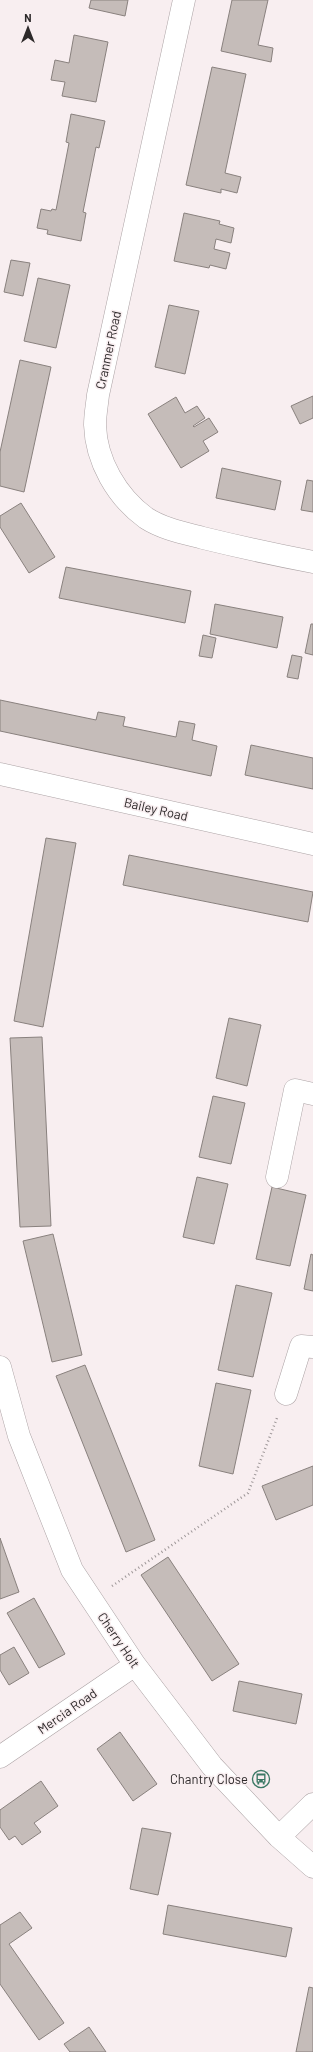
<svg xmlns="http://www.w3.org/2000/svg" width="313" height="2052" viewBox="0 0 313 2052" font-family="Barlow,sans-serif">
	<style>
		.building { fill: #c5bcb9; stroke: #89817e }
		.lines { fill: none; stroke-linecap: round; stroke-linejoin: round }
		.street-casing { stroke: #aca3a5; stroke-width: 23 }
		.path { stroke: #9e9798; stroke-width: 2.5; stroke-dasharray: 1 3; stroke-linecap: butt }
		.street { stroke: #fff; stroke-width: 22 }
		.labels { text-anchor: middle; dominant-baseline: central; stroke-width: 3; stroke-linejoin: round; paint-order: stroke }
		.street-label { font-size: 13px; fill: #2d292a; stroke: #f8eef0 }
		.poi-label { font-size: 13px; fill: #2d292a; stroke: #f8eef0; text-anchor: end }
	</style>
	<rect width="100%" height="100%" fill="#f8eef0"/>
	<path class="building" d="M91 0H128L125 16 89 8Z
		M232 0H268L258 45 273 48 271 62 221 51Z
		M74 35 108 42 96 102 62 96 65 82 51 80 55 60 69 63Z
		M212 67 246 74 225 173 241 177 237 193 221 189V193L186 185Z
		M71 114 105 121 99 148 96 147 83 212 86 213 81 241 47 234 48 230 37 228 41 209 51 211 52 209 56 210 69 143 66 142Z
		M184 213 220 221 219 224 234 228 231 243 216 239 214 249 230 253 226 269 210 265 209 268 174 261Z
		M11 260 30 263 23 296 4 292Z
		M38 278 70 285 56 348 24 341Z
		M169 305 199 311 185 374 155 367Z
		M20 360 51 367 24 492 0 486V452Z
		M313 396V418L300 424 291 406Z
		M176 397 185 413 197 406 205 418 193 426 194 427 209 418 218 432 203 441 209 451 181 468 148 414Z
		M222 468 281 481 275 510 216 498Z
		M307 480 313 481V512L301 510Z
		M21 503 55 557 29 573 0 527V516Z
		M66 567 191 591 185 623 59 598Z
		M215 604 283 617 277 648 210 634Z
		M311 624H313V655L305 653Z
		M203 635 216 638 212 658 199 656Z
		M292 655 302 657 298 679 287 677Z
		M0 700 96 720 98 712 125 717 123 726 176 737 179 721 195 724 192 740 217 746 211 776 0 731Z
		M251 745 313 758V789L245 775Z
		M46 838 76 843 43 1027 14 1021Z
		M129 855 313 892 308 922 123 885Z
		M229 1018 261 1025 247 1086 216 1078Z
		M42 1037 51 1226 20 1227 10 1038Z
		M213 1096 245 1103 231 1164 199 1157Z
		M197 1177 228 1184 214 1244 183 1237Z
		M272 1187 306 1195 290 1266 256 1259Z
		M53 1234 82 1355 52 1362 23 1241Z
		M311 1254 313 1255V1291L304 1289Z
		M236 1285 272 1293 253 1377 218 1370Z
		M85 1365 155 1540 126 1552 56 1376Z
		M216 1383 251 1390 233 1474 199 1466Z
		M313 1466V1505L276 1520 262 1486Z
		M0 1538 19 1592 0 1599Z
		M168 1557 239 1664 212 1681 141 1575Z
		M34 1598 65 1654 39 1668 7 1613Z
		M14 1647 29 1673 9 1685 0 1670V1655Z
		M239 1681 302 1694 296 1724 233 1711Z
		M120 1732 157 1784 133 1801 97 1749Z
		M41 1781 58 1806 34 1823 41 1832 22 1845 15 1836 9 1840 0 1827V1810Z
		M142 1828 171 1833 158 1895 130 1889Z
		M168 1905 292 1928 286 1957 163 1934Z
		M20 1912 32 1928 9 1944 64 2023 39 2040 0 1984V1925Z
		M309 1987 313 1988V2052H296Z
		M89 2027 106 2052H70L64 2044Z"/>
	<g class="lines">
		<g class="street-casing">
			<path id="street" d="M184 0 98 395C97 405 95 415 95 425 96 461 117 497 146 518 163 529 184 533 203 538 240 547 276 555 313 562
				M0 774 313 844
				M277 1177 295 1090 313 1094
				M0 1367 19 1436 72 1570 135 1665 212 1766 279 1837 313 1867
				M286 1394 301 1346 313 1347
				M0 1757 135 1665
				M279 1837 313 1804"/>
		</g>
		<path class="path" d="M112 1586 248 1493 277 1418"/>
		<use href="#street" class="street"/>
	</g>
	<defs>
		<g id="bus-ring" transform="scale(0.9)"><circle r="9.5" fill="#f8eef0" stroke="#3a7864" stroke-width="1.5"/><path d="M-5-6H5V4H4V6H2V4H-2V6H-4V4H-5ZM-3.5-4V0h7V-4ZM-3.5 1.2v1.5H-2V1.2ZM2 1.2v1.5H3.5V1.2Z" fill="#3a7864"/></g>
	</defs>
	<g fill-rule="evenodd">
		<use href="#bus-ring" x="261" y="1779"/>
	</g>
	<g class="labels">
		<g class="street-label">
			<text transform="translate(108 350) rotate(-78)">Cranmer Road</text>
			<text transform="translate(156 809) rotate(13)">Bailey Road</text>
			<text transform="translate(119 1640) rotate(56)">Cherry Holt</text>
			<text transform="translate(67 1711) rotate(-35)">Mercia Road</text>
		</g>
		<g class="poi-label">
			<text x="248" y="1779">Chantry Close</text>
		</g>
	</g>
	<g transform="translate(28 28)" stroke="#f8eef0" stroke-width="3" paint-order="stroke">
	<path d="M0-3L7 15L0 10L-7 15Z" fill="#2d292a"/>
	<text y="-6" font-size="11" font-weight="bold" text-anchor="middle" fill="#2d292a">N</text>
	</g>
</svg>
